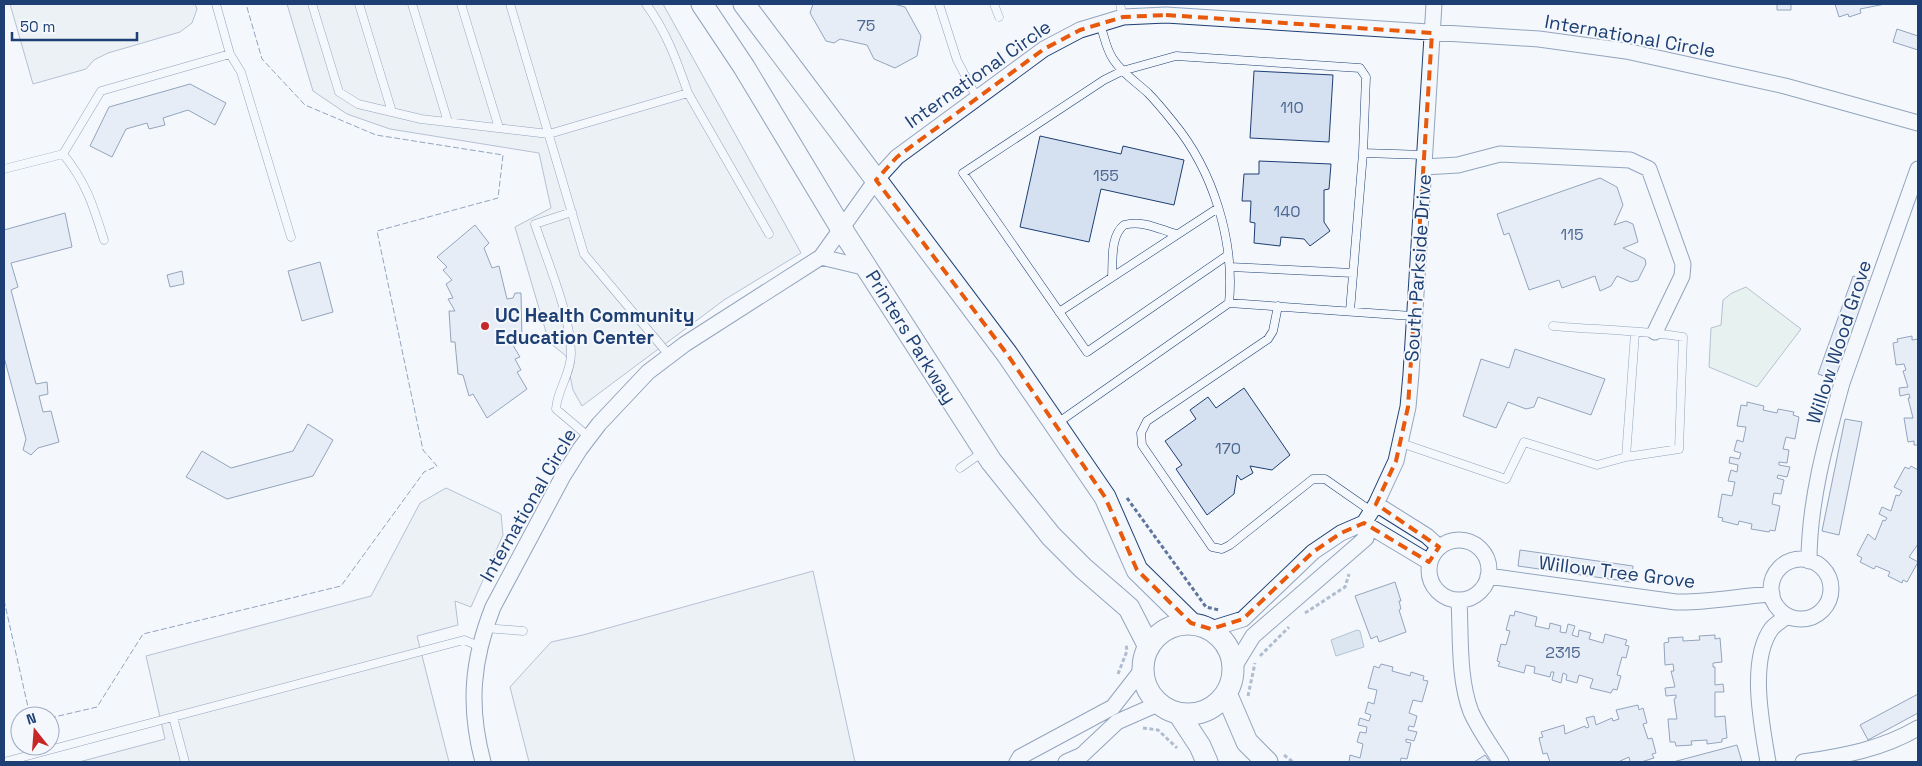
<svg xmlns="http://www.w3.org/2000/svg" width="1922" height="766" viewBox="0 0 1922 766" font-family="'Space Grotesk',sans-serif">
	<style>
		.green { fill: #d7e8df; stroke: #687fa3 }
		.parking { fill: #e3e8f0; stroke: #687fa3 }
		.water { fill: #bed0e5; stroke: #687fa3 }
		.building { fill: #d5e0f0; stroke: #1d3f73 }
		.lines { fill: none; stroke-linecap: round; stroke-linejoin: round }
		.lane-casing { stroke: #1d3f73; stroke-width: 9 }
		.street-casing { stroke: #1d3f73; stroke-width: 17 }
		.secondary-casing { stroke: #1d3f73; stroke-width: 23 }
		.path { stroke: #5e769c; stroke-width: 3; stroke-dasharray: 4 2.5; stroke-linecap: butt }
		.lane { stroke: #f4f7fb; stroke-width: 8 }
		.street { stroke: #f4f7fb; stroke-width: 15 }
		.secondary { stroke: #f4f7fb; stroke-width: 21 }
		.fence { stroke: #1d3f73; stroke-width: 1; stroke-dasharray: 6 2.5; stroke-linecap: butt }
		.marked { fill: none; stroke: #e8590c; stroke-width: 4; stroke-dasharray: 10 6; stroke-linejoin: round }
		.poi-dot { fill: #c62828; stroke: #f4f7fb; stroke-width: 2 }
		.labels { text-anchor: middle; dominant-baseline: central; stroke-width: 4; stroke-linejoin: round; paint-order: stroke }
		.number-label { font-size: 16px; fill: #4b6792 }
		.street-label { font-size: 19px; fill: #1d3f73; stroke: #f4f7fb }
		.poi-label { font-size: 19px; font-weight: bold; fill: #1d3f73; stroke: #f4f7fb; text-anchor: start }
	</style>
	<rect width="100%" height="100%" fill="#f4f7fb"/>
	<path class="green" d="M1746 287 1801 329 1757 387 1709 367 1711 328 1721 325 1723 300 1732 293Z"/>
	<path class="parking" d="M10 4H195L197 9 192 23 180 32 108 53 94 60 86 69 33 84Z
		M287 4H663L801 253 724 300 582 406 573 390 566 356 549 342 515 227 551 208 539 153 390 129 347 114 313 91Z
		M446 488 501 514 503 535 471 607 455 601 458 625 417 636 449 762H79L165 739 146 656 371 596 420 503Z
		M813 571 855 762H529L510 687 551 642 583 635Z"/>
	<path class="water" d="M1357 630 1360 631 1364 647 1336 656 1331 640Z"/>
	<path class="building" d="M813 4H894L905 7 921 36 917 56 895 68 874 59 867 45 840 39 834 43 826 41 810 13Z
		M1777 4H1791V10H1777Z
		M1835 4H1885L1860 9 1861 13 1849 17 1848 14 1839 17Z
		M1897 29 1918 36V50L1893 42Z
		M1254 71 1333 75 1329 142 1250 138Z
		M190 84 226 103 215 125 188 110 163 118 165 125 149 129 147 123 126 129 112 157 90 146 109 107Z
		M1040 136 1121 154 1123 146 1184 160 1174 205 1101 189 1089 242 1020 227Z
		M1259 161 1331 164 1329 189 1324 190V222L1330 231 1310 246 1304 239 1281 237 1280 246 1254 243 1255 223 1250 222 1251 201H1242L1244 174H1259Z
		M1600 178 1617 187 1623 205 1614 225 1626 221 1633 224 1638 242 1623 248 1645 259 1646 264 1638 280 1631 282 1617 276 1611 286 1600 291 1595 276 1562 288 1559 280 1529 290 1509 233 1504 235 1497 214Z
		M65 213 72 247 11 263 18 287 11 290 36 384 47 382 48 394 39 396 43 412 51 411 59 442 38 448 31 455 23 450 26 439 4 357V230Z
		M475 225 489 243 484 248 492 268 499 266 507 299 513 298 515 293H521L522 341 511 342 520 357 515 359 521 370 517 372 527 389 487 418 473 394 469 396 463 375 458 374 455 342H451L449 311H455L448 299 453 298 446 284 452 280 443 270 447 267 437 257Z
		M320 262 333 312 302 321 288 271Z
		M182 271 184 284 170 287 167 275Z
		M1853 276 1870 281 1835 380 1818 374Z
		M1912 336V340L1918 339V445H1914V441L1908 442 1904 418H1913L1908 398H1910L1909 394 1900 396 1899 388 1908 387 1903 371 1906 370 1904 364 1896 365 1893 343 1898 342 1897 339Z
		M1515 349 1605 379 1591 415 1538 397 1534 407 1526 409 1508 402 1496 428 1463 416 1481 359 1509 368Z
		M1244 388 1290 455 1272 470 1250 466 1253 473 1241 480 1237 475 1234 494 1207 515 1176 469 1182 465 1165 441 1196 419 1190 410 1208 397 1216 408Z
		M1747 402 1764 406 1763 410 1777 413 1778 409 1794 412 1793 415 1799 417 1795 439 1786 437 1783 449 1789 450 1787 463 1779 462V465L1790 467 1787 477 1778 475 1777 478 1784 480 1781 494 1774 493 1772 504 1780 506 1775 531 1770 530 1769 532 1751 529 1752 524 1739 521 1738 525 1722 521 1723 518 1718 517 1722 494 1732 496 1735 482 1728 481 1731 470 1737 472 1738 465 1729 463 1730 457 1739 459 1741 453 1734 451 1737 440 1743 442 1746 427 1737 426 1741 405 1747 406Z
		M1845 419 1862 422 1839 535 1822 531Z
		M308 424 333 440 313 476 227 499 186 477 202 451 231 468 293 451Z
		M1911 466 1918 470V544L1909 557 1918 562 1907 582 1903 580 1902 583 1888 576 1890 572 1876 566 1874 569 1860 562 1862 558 1857 555 1868 534 1875 540 1883 520 1885 521 1887 518 1879 514 1882 507 1891 511 1896 495 1899 496 1902 491 1894 487 1905 467 1909 469Z
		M1520 550 1633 566 1631 582 1518 566Z
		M1395 582 1401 601H1399L1401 609 1399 610 1406 632 1379 642 1377 636 1371 639 1355 596Z
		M1515 611 1537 617 1535 626 1549 629 1550 623 1561 626 1560 632 1566 633 1568 624 1575 626 1572 635 1578 637 1579 630 1591 633 1589 639 1603 643 1605 634 1627 640 1625 645 1629 646 1626 658 1622 657 1617 675 1621 676 1617 690 1613 689 1611 693 1590 688 1593 679 1579 675 1577 683 1566 680 1567 675 1563 673 1561 683 1552 680 1554 672H1551L1550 677 1534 673 1535 667 1526 665 1524 673 1498 666 1500 662 1497 661 1501 644 1506 645 1510 631 1506 630 1510 615 1514 616Z
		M1715 635V639L1720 638 1722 662 1713 663V667H1715V685L1723 684 1724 692H1715V717L1725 716 1727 738 1722 739V742L1707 744V740L1691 741 1692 745 1676 746 1675 742H1670L1668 719H1677L1674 699 1676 698V695L1666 696 1665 688 1675 687 1671 671H1674L1673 664 1665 665 1664 643 1669 642 1668 638 1683 637V641L1700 640 1699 636Z
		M1381 664 1393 667 1392 671 1410 676 1411 672 1424 676 1423 680 1428 681 1422 702 1413 700 1409 713 1417 716 1414 727 1409 726 1408 730 1417 732 1414 741 1406 739V742L1411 743 1407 759 1401 758 1400 762H1349L1350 755 1360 758 1363 744 1357 742 1360 732 1366 733 1367 727 1358 725 1360 718 1369 721 1371 715 1365 713 1368 702 1374 704 1377 690 1368 688 1374 666 1379 668Z
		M1918 694V713L1868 740 1860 725Z
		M1638 705 1639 710 1643 708 1647 723 1643 724 1648 739 1652 738 1656 753 1652 754 1654 758 1641 762H1630L1629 757 1618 762H1550L1547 753 1543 754 1539 738 1543 737 1541 732 1564 725 1565 734 1585 726 1586 728 1589 727 1586 718 1594 716 1596 725 1612 718 1613 721 1619 719 1616 710Z
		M1737 745 1742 762H1673Z
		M1485 755 1490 762H1474Z"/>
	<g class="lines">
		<g class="lane-casing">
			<path id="lane" d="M312 4 339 92 358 104 421 119 549 134 688 93 769 234
				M359 4 392 112
				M412 4 448 122
				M461 4 499 128
				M510 4 584 254 669 355
				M646 4C666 31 677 61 688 93
				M939 4 957 60 977 98
				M994 4 999 17
				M1120 4 1123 17
				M230 54 241 72 291 237
				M1363 153 1426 155
				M63 154C86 182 93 205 104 240
				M4 169 63 154 101 91 230 54 216 4
				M572 212 535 224C547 261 571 315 571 354 571 374 557 390 556 409L589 437
				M1228 255 1087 352 963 173 1104 80 1122 71 1176 56 1360 68 1366 77 1363 153 1350 311
				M1230 267 1353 273
				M1112 277C1113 261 1110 236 1124 225 1142 220 1159 229 1176 234
				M1229 303 1412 316
				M1278 306 1273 331 1268 339 1147 421 1141 433 1142 445 1212 547 1222 549 1230 545 1313 479H1325L1371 511
				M1059 312 1218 208
				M1553 326C1596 330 1641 330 1683 337L1679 449 1626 457
				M1056 424 1229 303C1235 241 1213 170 1173 122 1165 112 1157 102 1148 93 1136 82 1122 73 1113 59 1106 49 1104 35 1100 24
				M1401 443 1506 479 1524 442 1597 465 1626 457 1635 333
				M960 468 983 452
				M485 628 523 631
				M173 717 464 640 479 646
				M4 762 173 717 185 762"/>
		</g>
		<g class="street-casing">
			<path id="street" d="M1424 167 1458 165 1500 154 1630 160 1649 169 1683 264 1682 276 1655 332
				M821 257 867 268
				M1376 504 1427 536 1439 547
				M1364 523 1429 562
				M1429 570a30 30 0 1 1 60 0a30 30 0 1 1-60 0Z
				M1771 589a30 30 0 1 1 60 0a30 30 0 1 1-60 0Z
				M1809 561C1809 501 1826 441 1842 383L1918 169
				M1488 576 1676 602C1708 603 1739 596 1772 594
				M1459 600C1461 636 1458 678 1471 712 1479 730 1491 746 1501 762
				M1211 629 1243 619 1313 552 1341 533 1364 523 1376 504 1396 461 1408 407 1411 374 1434 4
				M1234 667 1253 636 1366 538 1364 523
				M483 762C468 706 472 660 493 607L563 476 580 449 599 424 648 372 685 344 821 257 876 180 897 157 1044 49 1080 30 1100 24 1123 17 1166 15 1539 39 1626 51 1785 86 1918 123
				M1017 762 1020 757 1113 707 1141 671
				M1066 762 1082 755 1117 722 1158 704
				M1768 762C1762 726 1748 660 1772 628 1776 624 1782 620 1787 616
				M1803 762C1844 756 1882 749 1918 728"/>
		</g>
		<g class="secondary-casing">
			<path id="secondary" d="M702 4 744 67 841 228 991 461 1051 536 1083 568 1129 608 1149 647
				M744 4 1007 354 1105 497 1137 570 1191 623
				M1143 669a45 45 0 1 1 90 0a45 45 0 1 1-90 0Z
				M1226 693 1247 742 1267 762
				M1179 714 1200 746 1207 762"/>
		</g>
		<path class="path" d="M1127 498 1206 607 1219 610
			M1305 613 1345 587 1349 574
			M1260 656 1289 627
			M1118 674 1127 651 1126 644
			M1248 696 1255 663
			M1143 728 1158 730 1177 748
			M1284 755 1293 762"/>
		<use href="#lane" class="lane"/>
		<use href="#street" class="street"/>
		<use href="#secondary" class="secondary"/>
		<path class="fence" d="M4 600 30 716
			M50 718 97 707 143 634 341 586 424 472 437 466 423 450 377 231 498 198 503 155 376 135 305 105 262 59 246 4"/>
	</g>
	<path d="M0 0H1922V766H0ZM1166 15 1432 33 1408 407 1396 461 1376 504 1439 547 1429 562 1364 523 1341 533 1313 552 1243 619 1211 629 1191 623 1137 570 1105 497 1007 354 876 180 897 157 1044 49 1080 30 1123 17Z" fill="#f4f7fb" fill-opacity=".55" fill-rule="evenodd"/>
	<path class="marked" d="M1166 15 1432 33 1408 407 1396 461 1376 504 1439 547 1429 562 1364 523 1341 533 1313 552 1243 619 1211 629 1191 623 1137 570 1105 497 1007 354 876 180 897 157 1044 49 1080 30 1123 17Z"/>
	<circle class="poi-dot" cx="485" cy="326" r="5"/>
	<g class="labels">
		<g class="number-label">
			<text x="866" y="25">75</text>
			<text x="1292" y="107">110</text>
			<text x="1106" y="175">155</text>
			<text x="1287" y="211">140</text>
			<text x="1572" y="234">115</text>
			<text x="1228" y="448">170</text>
			<text x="1563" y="652">2315</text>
		</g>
		<g class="street-label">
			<text transform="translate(1630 36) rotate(10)">International Circle</text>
			<text transform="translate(978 74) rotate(-35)">International Circle</text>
			<text transform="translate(1418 268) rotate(-86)">South Parkside Drive</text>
			<text transform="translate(911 337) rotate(58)">Printers Parkway</text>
			<text transform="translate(1839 342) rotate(-72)">Willow Wood Grove</text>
			<text transform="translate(528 505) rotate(-60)">International Circle</text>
			<text transform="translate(1617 572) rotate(7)">Willow Tree Grove</text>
		</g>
		<g class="poi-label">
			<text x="495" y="315">UC Health Community<tspan x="495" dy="22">Education Center</tspan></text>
		</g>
	</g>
	<rect width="1922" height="766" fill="none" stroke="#1d3f73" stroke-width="10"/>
	<g transform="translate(35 731) rotate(343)"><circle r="24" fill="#f4f7fb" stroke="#9eadc5"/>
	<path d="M0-4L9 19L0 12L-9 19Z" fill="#c62828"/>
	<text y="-8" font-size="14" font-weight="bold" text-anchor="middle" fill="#1d3f73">N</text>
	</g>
	<path d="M12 32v8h125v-8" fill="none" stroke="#1d3f73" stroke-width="2.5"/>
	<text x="20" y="32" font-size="15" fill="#1d3f73" stroke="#f4f7fb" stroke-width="4" paint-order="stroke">50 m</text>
</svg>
